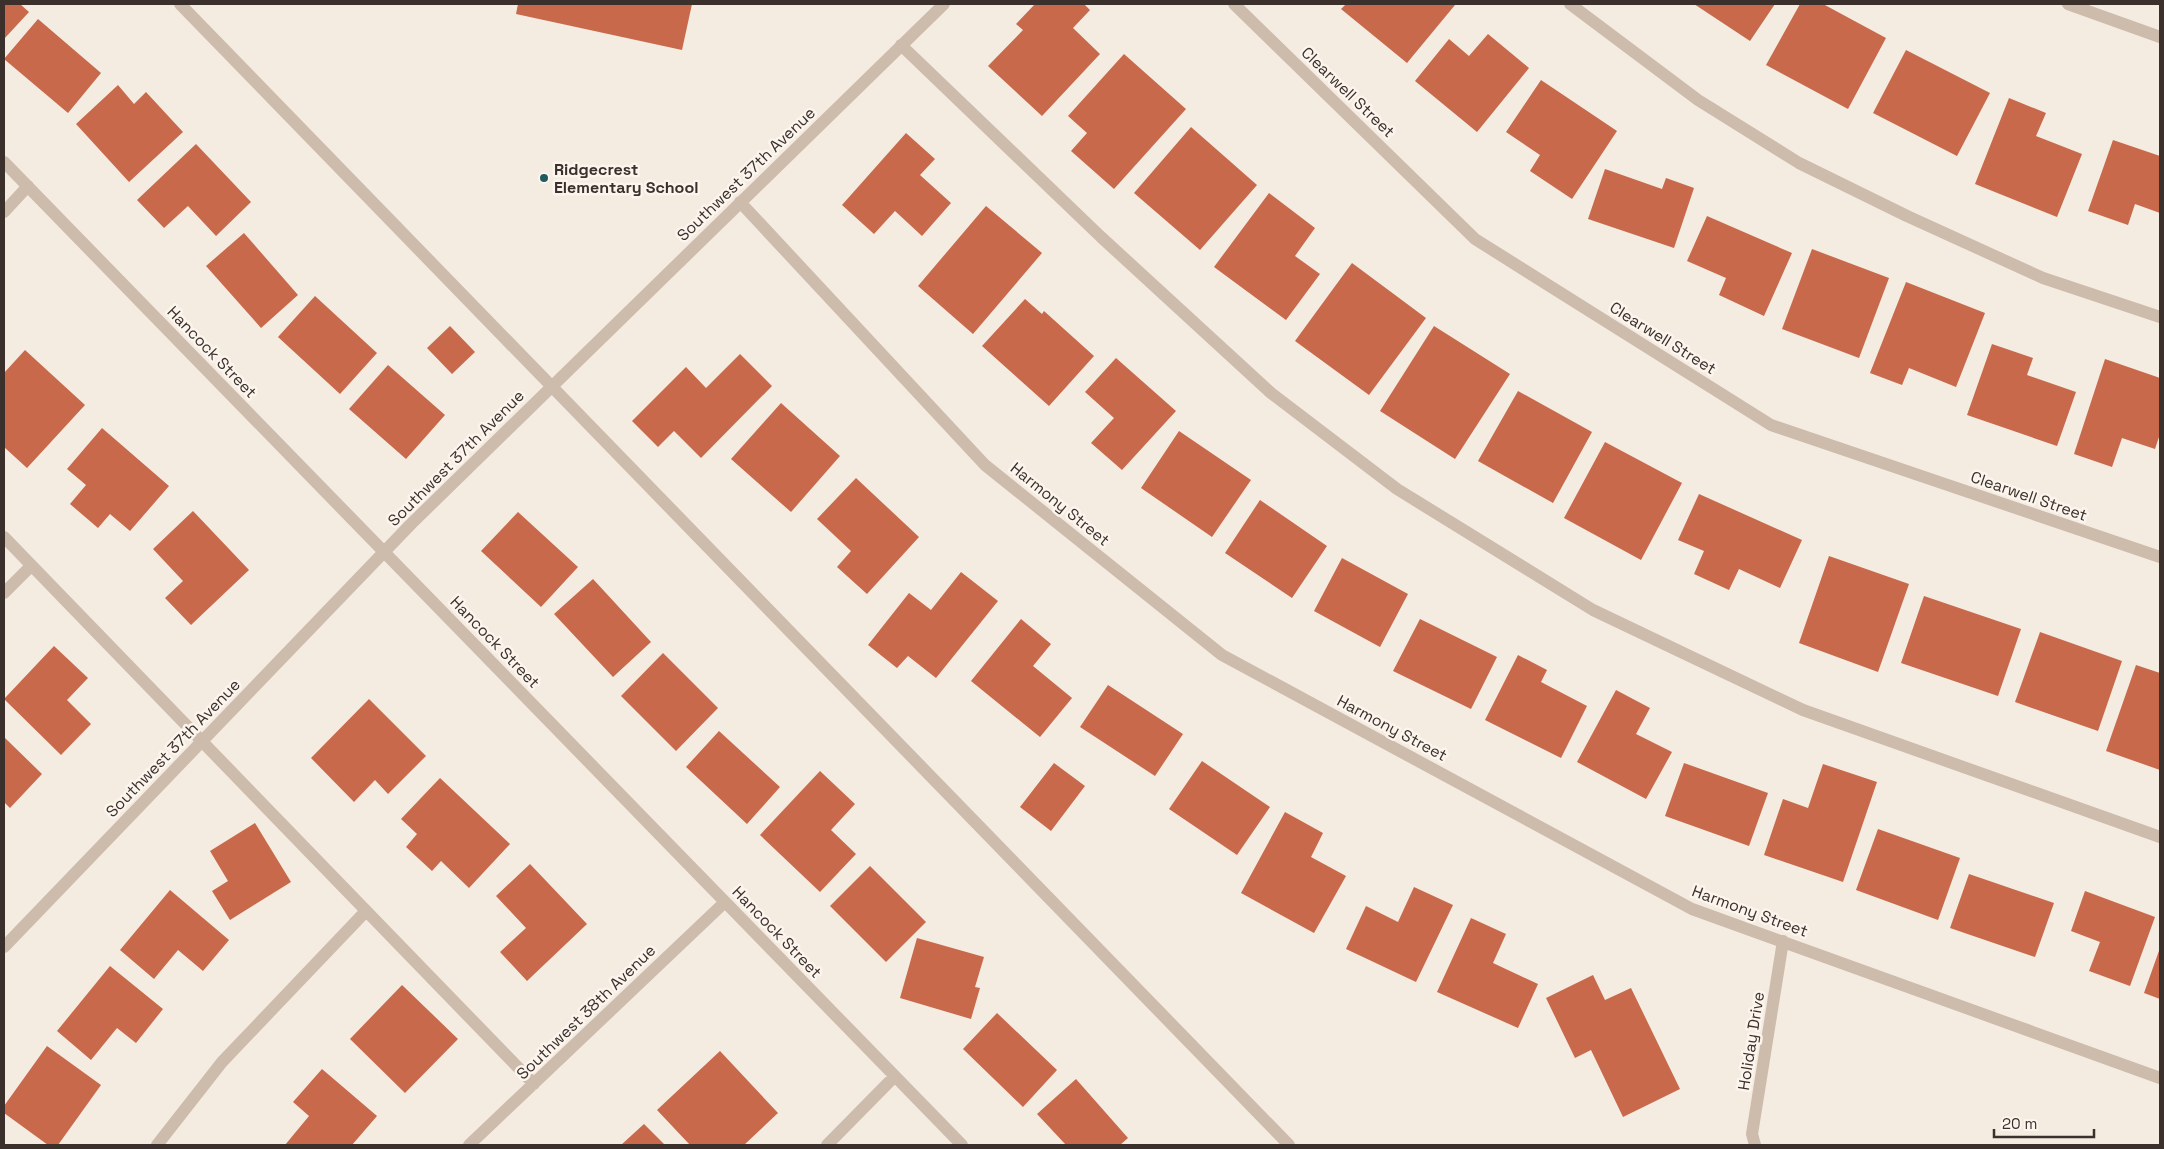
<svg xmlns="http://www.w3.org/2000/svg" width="2164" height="1149" viewBox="0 0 2164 1149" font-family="'Space Grotesk',sans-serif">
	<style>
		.building { fill: #c8694b }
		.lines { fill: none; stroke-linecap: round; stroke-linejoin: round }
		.minor { stroke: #cdbbac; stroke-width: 12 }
		.poi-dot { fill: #1f5a5e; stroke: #fbf5ee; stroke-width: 2 }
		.labels { text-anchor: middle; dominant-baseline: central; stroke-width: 5; stroke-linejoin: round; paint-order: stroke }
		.street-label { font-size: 16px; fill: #3b302b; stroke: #fbf5ee }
		.poi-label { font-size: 16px; font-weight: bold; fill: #3b302b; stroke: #fbf5ee; text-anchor: start }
	</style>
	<rect width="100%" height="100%" fill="#f4ebe1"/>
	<path class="building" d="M4 4H20L29 12 4 39Z
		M518 4H692L682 50 516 14Z
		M1035 4H1084L1090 10 1073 28 1100 54 1042 116 988 66 1023 30 1016 24Z
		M1346 4H1454L1455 5 1407 63 1341 9Z
		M1694 4H1775L1750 41Z
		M1800 4H1823L1886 38 1848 109 1766 65Z
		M38 19 101 73 68 113 4 59Z
		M1488 34 1529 68 1477 132 1415 81 1449 39 1469 56Z
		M1906 50 1990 93 1957 156 1873 113Z
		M1124 54 1186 109 1114 189 1071 151 1087 133 1068 116Z
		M1541 80 1617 131 1572 199 1530 171 1540 155 1506 132Z
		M118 85 134 104 146 92 183 132 129 182 76 124Z
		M2009 98 2046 113 2036 136 2082 154 2057 217 1975 184Z
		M1191 127 1257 185 1200 250 1134 193Z
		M906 133 935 159 920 175 951 203 922 236 895 211 874 234 842 205Z
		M2113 140 2160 156V213L2135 204 2128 225 2088 211Z
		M196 144 251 202 216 236 188 206 164 228 137 200Z
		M1605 169 1662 189 1666 178 1694 188 1674 248 1588 219Z
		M1269 193 1315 228 1295 256 1320 274 1286 320 1214 267Z
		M986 206 1042 253 973 334 918 286Z
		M1707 216 1792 253 1764 316 1719 295 1726 278 1687 261Z
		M244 233 298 295 261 328 206 266Z
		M1812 249 1889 278 1859 358 1782 329Z
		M1352 263 1426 318 1369 395 1295 341Z
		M1906 282 1985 313 1956 387 1909 368 1902 385 1870 373Z
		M315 296 377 353 340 394 278 337Z
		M1025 299 1042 314 1044 311 1094 356 1049 406 982 346Z
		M450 326 475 352 452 374 427 348Z
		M1434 326 1510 374 1455 459 1380 411Z
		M1992 344 2033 358 2027 375 2076 392 2057 446 1967 415Z
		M25 350 85 405 27 468 4 447V373Z
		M740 354 772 386 701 458 674 431 658 447 632 421 686 367 706 388Z
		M1116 358 1176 411 1122 470 1091 443 1114 418 1085 392Z
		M2105 359 2160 378V434L2155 449 2122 438 2112 467 2074 454Z
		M388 365 445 415 406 459 349 409Z
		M1518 391 1592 432 1553 503 1478 461Z
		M781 403 840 456 791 512 731 459Z
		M102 428 169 486 130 531 110 514 98 528 70 504 86 485 67 469Z
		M1179 431 1251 480 1212 537 1141 488Z
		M1605 442 1682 483 1641 560 1564 518Z
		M856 478 919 537 867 594 837 567 851 551 817 519Z
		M1699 494 1802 540 1780 588 1739 569 1729 590 1694 574 1704 551 1678 540Z
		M1260 500 1327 546 1292 598 1225 553Z
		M193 511 249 570 191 625 165 598 183 581 153 549Z
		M518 512 578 567 541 607 481 551Z
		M1829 556 1909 584 1878 672 1799 643Z
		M1342 558 1408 594 1380 647 1314 611Z
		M961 572 998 601 936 678 908 656 897 668 868 645 909 593 931 610Z
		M593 579 651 642 613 677 554 614Z
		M1924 596 2021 629 1998 696 1901 663Z
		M1021 619 1051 644 1033 666 1072 698 1040 737 971 681Z
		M1420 619 1497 657 1471 709 1393 671Z
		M2040 632 2122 661 2098 731 2015 702Z
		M54 646 88 678 67 700 91 724 61 755 4 699Z
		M663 653 718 708 676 751 621 696Z
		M1518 655 1547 670 1541 682 1587 706 1561 758 1485 720Z
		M2136 665 2160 673V770L2106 751Z
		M1108 685 1183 734 1155 776 1080 727Z
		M1616 690 1650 708 1636 734 1672 752 1646 799 1577 762Z
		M369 699 426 756 388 794 375 780 354 802 311 758Z
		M719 731 780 787 747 824 686 767Z
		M4 737 42 774 10 808 4 802Z
		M1202 761 1270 807 1237 855 1169 809Z
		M1054 763 1085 786 1051 831 1020 807Z
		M1684 763 1768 793 1749 846 1665 816Z
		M1823 764 1877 782 1843 882 1764 855 1783 799 1808 808Z
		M820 771 855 804 831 830 856 854 820 892 760 835Z
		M440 778 510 844 469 888 441 861 432 871 406 847 417 834 401 819Z
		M1285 812 1323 833 1311 857 1346 876 1314 933 1241 893Z
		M255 823 291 882 230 920 212 891 228 881 210 851Z
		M1878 829 1960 858 1938 920 1856 890Z
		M530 864 587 924 527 981 500 952 526 928 496 896Z
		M870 866 926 922 886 962 830 906Z
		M1969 874 2054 903 2035 957 1950 928Z
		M1414 887 1453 905 1416 982 1346 949 1366 906 1398 922Z
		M170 890 229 940 203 971 178 950 154 979 120 950Z
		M2085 891 2155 917 2130 986 2089 971 2100 942 2071 931Z
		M1471 918 1506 934 1493 963 1538 984 1518 1028 1437 992Z
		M917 938 984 957 975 987 980 988 971 1019 900 998Z
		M2160 948V999L2144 993Z
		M110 966 163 1009 136 1043 117 1028 91 1060 57 1031Z
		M1593 975 1605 1000 1631 988 1680 1089 1623 1117 1591 1050 1575 1058 1546 998Z
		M402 985 458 1039 405 1093 350 1039Z
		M997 1013 1057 1070 1023 1107 963 1049Z
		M47 1046 101 1085 58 1145H48L4 1113V1106Z
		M720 1051 778 1113 744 1145H690L657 1110Z
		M322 1069 377 1116 352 1145H285L309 1116 293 1102Z
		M1076 1079 1128 1138 1120 1145H1066L1037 1114Z
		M644 1124 665 1145H621Z"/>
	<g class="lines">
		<path class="minor" d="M180 4 1289 1145
			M1234 4 1475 239 1771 425 2160 557
			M1570 4 1698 100 1799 163 1907 216 2043 278 2160 317
			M2068 4 2160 37
			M901 45 1101 237 1271 393 1397 489 1593 610 1803 710 2160 837
			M4 162 962 1145
			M740 202 985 465 1222 655 1692 909 2160 1078
			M4 212 28 186
			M4 537 534 1084
			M4 593 31 566
			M4 947 411 524 944 4
			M157 1145 222 1062 366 911
			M469 1145 725 902
			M827 1145 895 1076
			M1755 1145 1752 1134 1783 941"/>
	</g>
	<circle class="poi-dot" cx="544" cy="178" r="5"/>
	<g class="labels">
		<g class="street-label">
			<text transform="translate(1348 92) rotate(44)">Clearwell Street</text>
			<text transform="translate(746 174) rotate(-44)">Southwest 37th Avenue</text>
			<text transform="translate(1663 338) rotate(32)">Clearwell Street</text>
			<text transform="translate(212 352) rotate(46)">Hancock Street</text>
			<text transform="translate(456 458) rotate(-45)">Southwest 37th Avenue</text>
			<text transform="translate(2029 496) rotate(19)">Clearwell Street</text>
			<text transform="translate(1060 504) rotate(39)">Harmony Street</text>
			<text transform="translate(495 642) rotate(46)">Hancock Street</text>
			<text transform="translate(1392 728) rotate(28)">Harmony Street</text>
			<text transform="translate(173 748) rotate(-46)">Southwest 37th Avenue</text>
			<text transform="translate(1750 911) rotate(20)">Harmony Street</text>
			<text transform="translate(777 932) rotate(46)">Hancock Street</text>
			<text transform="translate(586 1012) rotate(-44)">Southwest 38th Avenue</text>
			<text transform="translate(1751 1041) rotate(-81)">Holiday Drive</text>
		</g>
		<g class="poi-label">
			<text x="554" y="169">Ridgecrest<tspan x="554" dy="18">Elementary School</tspan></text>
		</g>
	</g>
	<rect width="2164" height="1149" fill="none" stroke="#3b302b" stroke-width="10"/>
	<path d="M1994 1129v8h100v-8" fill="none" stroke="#3b302b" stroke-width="2.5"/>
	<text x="2002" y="1129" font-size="15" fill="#3b302b" stroke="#fbf5ee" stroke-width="4" paint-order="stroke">20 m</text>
</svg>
